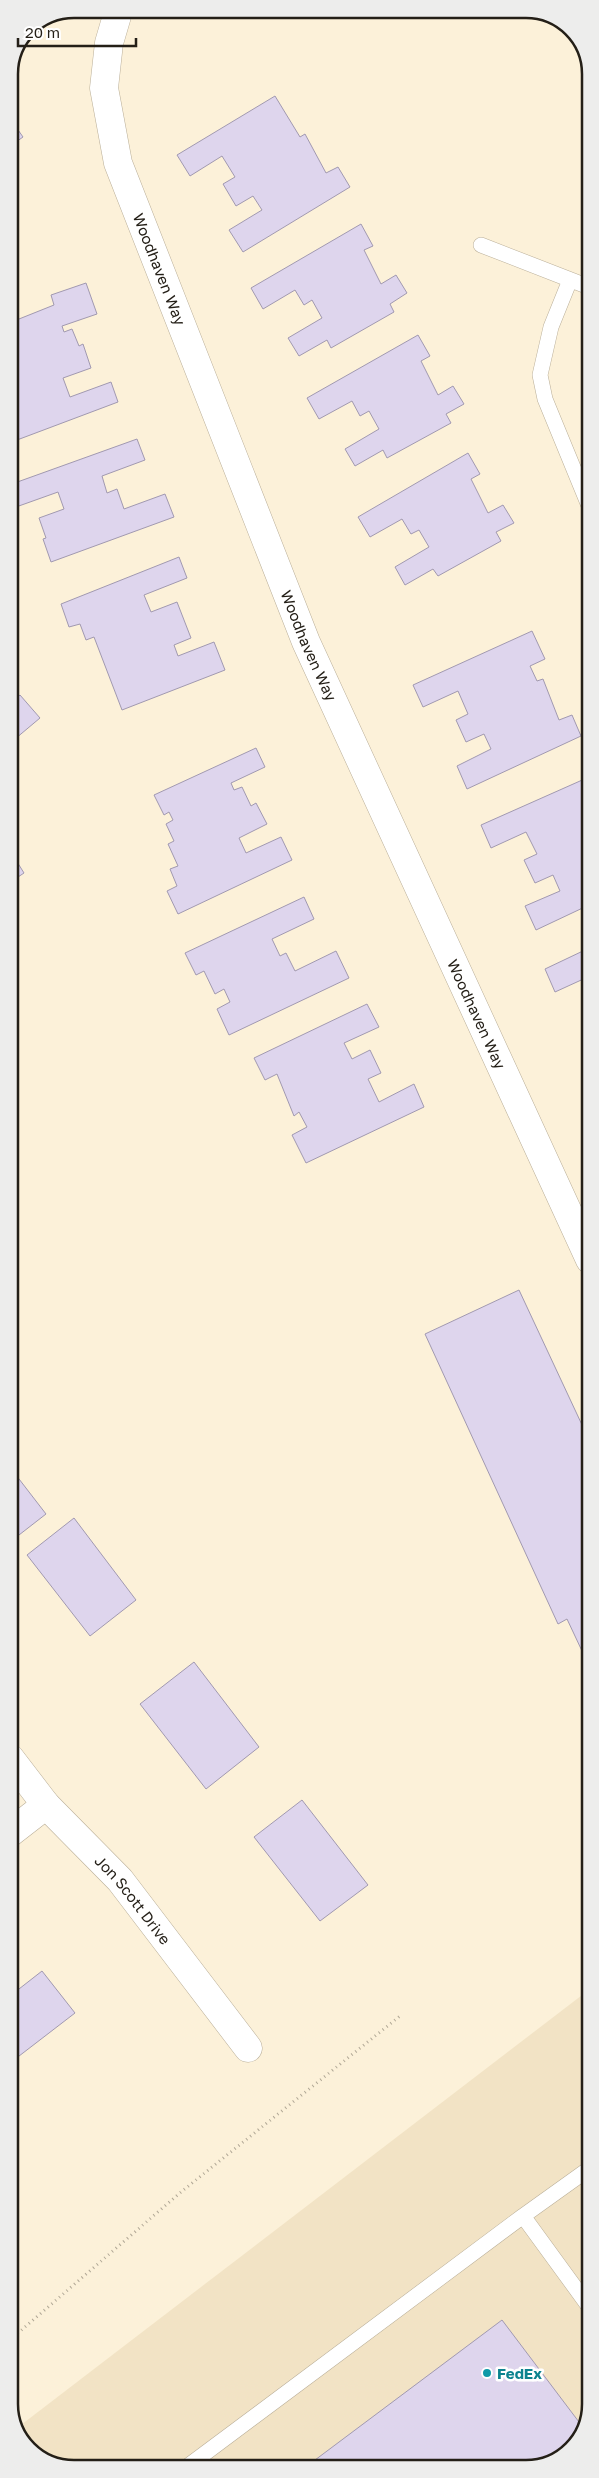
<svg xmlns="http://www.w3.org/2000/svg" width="599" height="2478" viewBox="0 0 599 2478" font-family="'Golos Text',sans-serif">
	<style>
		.built { fill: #f2e3c5 }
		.building { fill: #ded5ed; stroke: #a199b0 }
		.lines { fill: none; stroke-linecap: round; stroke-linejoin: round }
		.service-casing { stroke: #baaf99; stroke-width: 16 }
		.minor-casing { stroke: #baaf99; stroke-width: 29 }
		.path { stroke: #b1a896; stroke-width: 3; stroke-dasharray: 1 4; stroke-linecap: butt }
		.service { stroke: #fff; stroke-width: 15 }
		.minor { stroke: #fff; stroke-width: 28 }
		.culture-dot { fill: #0f9aa8; stroke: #fff; stroke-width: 2 }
		.labels { text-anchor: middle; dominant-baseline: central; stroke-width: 5; stroke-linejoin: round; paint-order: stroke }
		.street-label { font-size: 15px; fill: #241f17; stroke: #fff }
		.culture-label { font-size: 15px; font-weight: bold; fill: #0d838f; stroke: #fff; text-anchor: start }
		.rim { fill: none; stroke: #241f17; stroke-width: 2.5 }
	</style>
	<rect width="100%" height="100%" fill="#fcf1d9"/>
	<path class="built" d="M590 1989V2404L574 2447 538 2468 69 2469 31 2453 17 2428Z"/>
	<path class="building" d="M275 96 300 137 305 134 326 173 338 167 350 187 243 252 229 230 262 210 253 196 236 206 223 184 235 177 222 156 190 176 177 155Z
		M9 117 23 137 9 147Z
		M361 224 373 246 364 250 381 284 396 275 407 293 390 304 394 312 331 348 327 340 299 356 288 338 322 318 312 300 304 305 295 290 263 309 251 288Z
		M86 283 97 314 62 326 64 332 72 329 79 346 83 344 91 368 63 378 70 397 111 382 118 402 9 443V323L54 305 51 295Z
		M418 335 430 356 421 361 438 395 453 386 464 404 446 414 451 423 387 458 383 450 355 466 345 449 379 429 369 411 360 416 352 401 319 419 307 398Z
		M137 439 145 460 102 476 107 493 117 489 124 509 165 494 174 517 51 562 43 539 46 538 39 518 64 509 58 492 16 507 9 485Z
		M468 453 480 474 471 479 488 513 503 505 514 523 496 532 501 541 438 576 433 569 405 585 395 567 429 547 419 530 411 534 402 519 370 537 358 517Z
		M179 557 187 578 144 595 151 612 177 602 191 638 174 645 178 656 214 642 225 670 122 710 94 637 86 640 80 624 69 627 61 604Z
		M532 631 545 659 530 666 537 681 543 679 559 720 572 715 581 736 467 789 457 766 491 749 484 734 466 742 456 720 468 714 458 691 423 707 413 685Z
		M20 695 40 718 9 744V704Z
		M256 748 265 767 231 783 234 790 242 787 251 806 256 803 267 824 239 838 246 853 281 837 292 860 178 914 167 891 177 886 170 869 178 866 168 844 174 841 166 824 173 820 169 812 164 815 154 795Z
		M589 777V905L536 930 525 906 560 891 553 875 535 883 524 860 537 854 526 832 491 848 481 825Z
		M9 849 24 873 9 883Z
		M304 897 314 919 272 939 280 956 286 953 295 971 336 951 349 978 229 1035 217 1009 230 1002 224 989 215 994 204 971 196 975 185 953Z
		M585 950 586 952 590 951V976L555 992 545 969Z
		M367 1004 379 1027 344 1043 352 1059 370 1050 381 1073 368 1079 379 1102 414 1084 424 1107 306 1163 292 1135 307 1127 299 1112 294 1116 277 1074 265 1080 254 1058Z
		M519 1290 590 1442V1668L567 1619 558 1624 425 1334Z
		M9 1466 46 1514 10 1542Z
		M74 1518 136 1600 90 1636 27 1555Z
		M194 1662 259 1747 206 1789 140 1704Z
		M302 1800 368 1885 320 1921 254 1837Z
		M42 1971 75 2013 10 2063V1996Z
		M502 2320 582 2426 574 2447 538 2468 303 2469Z"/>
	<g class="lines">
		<g class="service-casing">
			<path id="service" d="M481 245 589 287
				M570 280 551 327 540 375 545 399 589 506
				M590 2168 523 2216 590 2308
				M184 2469 523 2216"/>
		</g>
		<g class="minor-casing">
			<g id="minor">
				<path id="s1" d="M119 9 109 43 104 88 118 163 306 642 590 1260"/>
				<path id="s2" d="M10 1758 46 1805 120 1880 248 2048"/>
				<path d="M10 1833 46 1805"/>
			</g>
		</g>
		<path class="path" d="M10 2340 181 2192 400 2016"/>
		<use href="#service" class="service"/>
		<use href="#minor" class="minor"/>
	</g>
	<circle class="culture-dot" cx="487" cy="2373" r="5"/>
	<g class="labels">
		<g class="street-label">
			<text stroke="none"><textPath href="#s1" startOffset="271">Woodhaven Way</textPath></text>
			<text stroke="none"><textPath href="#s1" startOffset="676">Woodhaven Way</textPath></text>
			<text stroke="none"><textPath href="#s1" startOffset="1081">Woodhaven Way</textPath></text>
			<text stroke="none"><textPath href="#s2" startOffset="188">Jon Scott Drive</textPath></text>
		</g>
		<g class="culture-label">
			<text x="497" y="2373">FedEx</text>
		</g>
	</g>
	<path d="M0 0H599V2478H0ZM74 18H526A56 56 0 0 1 582 74V2404A56 56 0 0 1 526 2460H74A56 56 0 0 1 18 2404V74A56 56 0 0 1 74 18Z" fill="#ededec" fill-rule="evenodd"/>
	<path class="rim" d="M74 18H526A56 56 0 0 1 582 74V2404A56 56 0 0 1 526 2460H74A56 56 0 0 1 18 2404V74A56 56 0 0 1 74 18Z"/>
	<path d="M18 38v8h118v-8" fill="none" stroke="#241f17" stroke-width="2.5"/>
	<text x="25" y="38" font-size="15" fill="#241f17" stroke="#ffffff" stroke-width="4" paint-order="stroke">20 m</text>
</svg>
